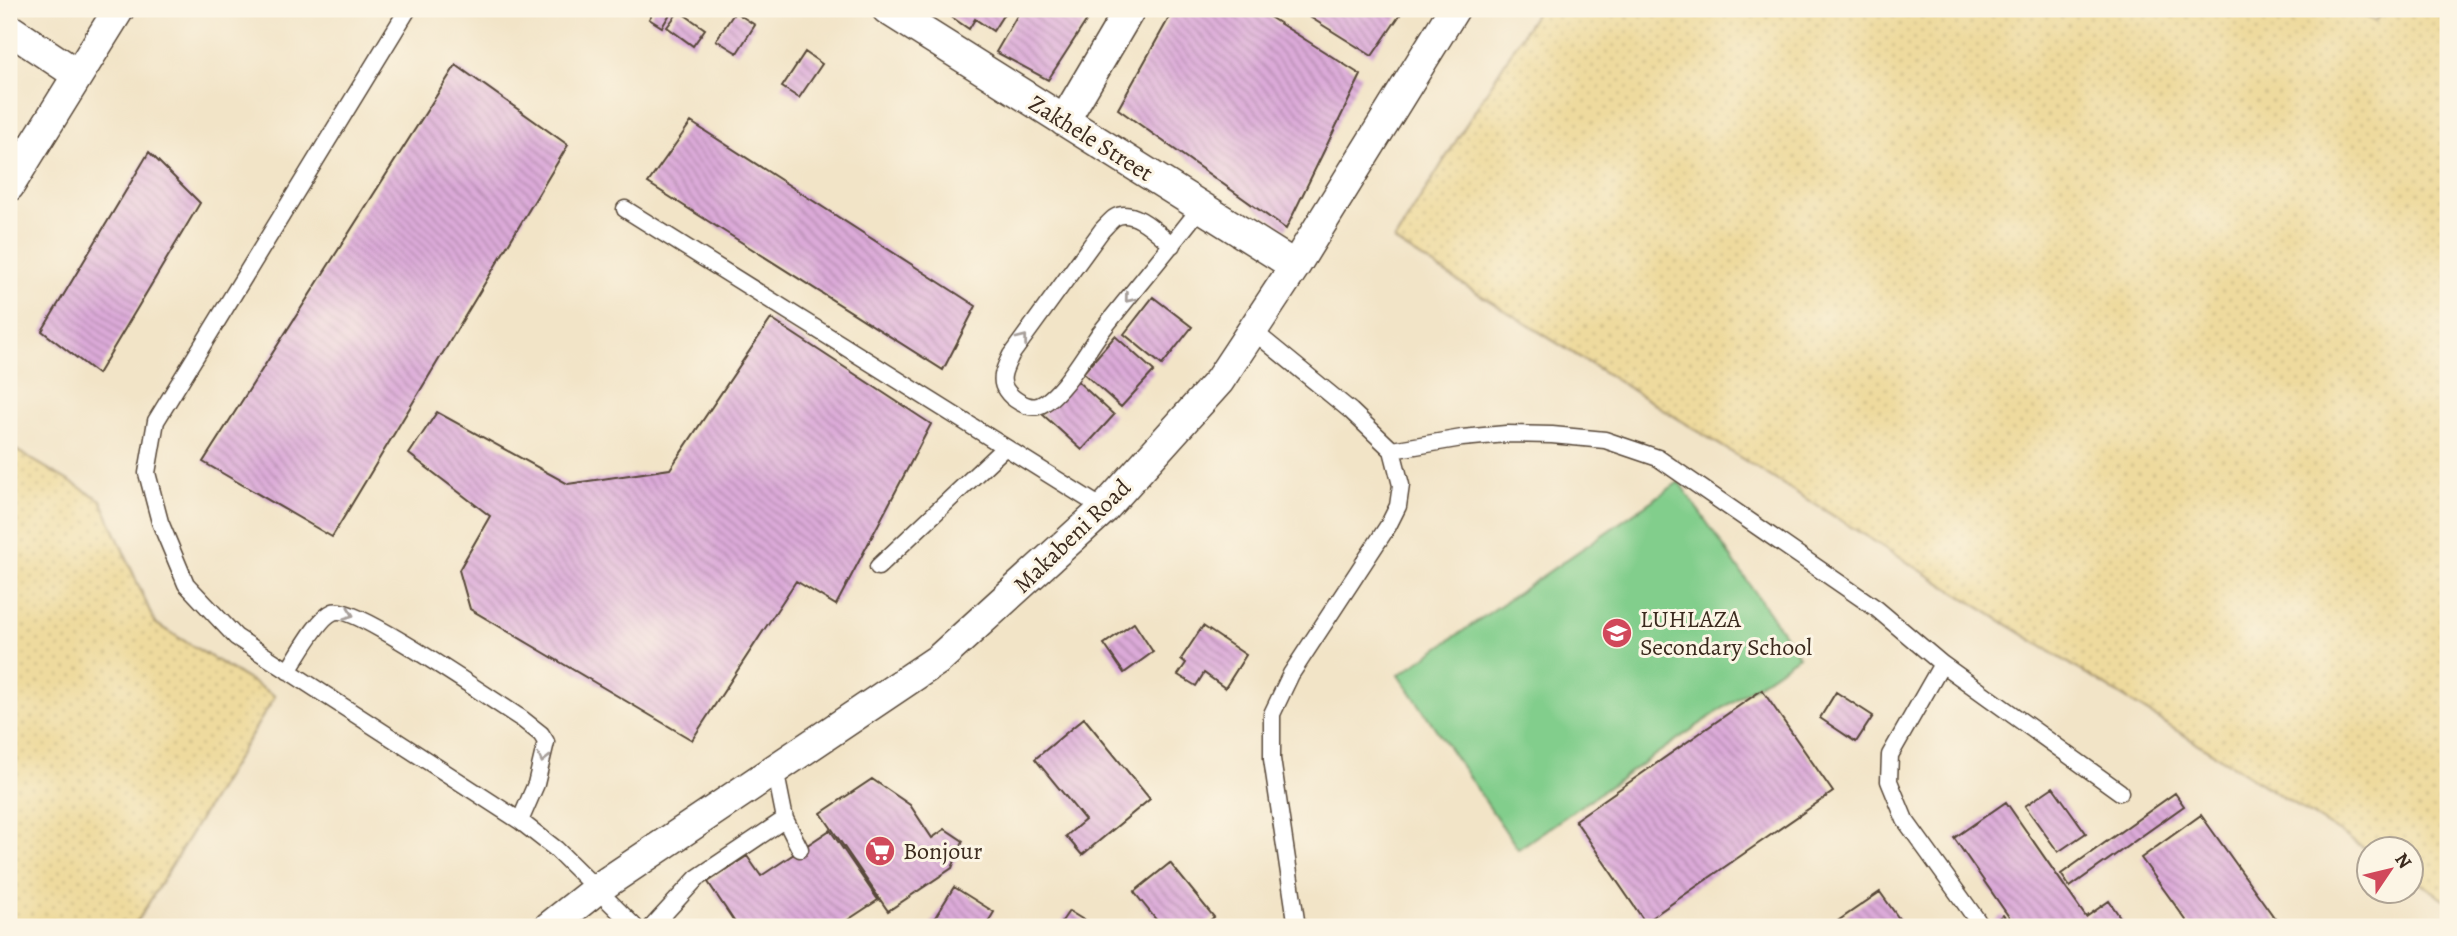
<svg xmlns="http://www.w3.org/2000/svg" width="2457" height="936" viewBox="0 0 2457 936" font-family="Alegreya,serif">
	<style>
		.green { fill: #82ce8c; stroke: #5e7c55; stroke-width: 2 }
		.sand { fill: url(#sand-dots); stroke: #94825e; stroke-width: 2 }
		.building { fill: url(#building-back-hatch) }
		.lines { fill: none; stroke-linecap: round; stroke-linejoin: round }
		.service-casing { stroke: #564637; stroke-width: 19 }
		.minor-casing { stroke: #564637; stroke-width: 33 }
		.service { stroke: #fff; stroke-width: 16 }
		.minor { stroke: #fff; stroke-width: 30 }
		.oneway { stroke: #a79f9a }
		.labels { text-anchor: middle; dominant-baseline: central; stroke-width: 6; stroke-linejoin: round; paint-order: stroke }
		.street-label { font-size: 24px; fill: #3b2a1e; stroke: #fcf5e5 }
		.poi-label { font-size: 24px; fill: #3b2a1e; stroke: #fcf5e5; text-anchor: start }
	</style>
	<defs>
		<pattern id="sand-dots" width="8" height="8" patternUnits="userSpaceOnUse" patternTransform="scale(1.75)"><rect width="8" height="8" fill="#eeda9e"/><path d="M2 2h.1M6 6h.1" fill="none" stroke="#cdbb88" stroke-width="1.8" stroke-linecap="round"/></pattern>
		<pattern id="building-back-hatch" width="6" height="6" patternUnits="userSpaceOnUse" patternTransform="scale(1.75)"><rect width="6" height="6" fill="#dcaad9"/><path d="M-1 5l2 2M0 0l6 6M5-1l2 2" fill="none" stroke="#b48baf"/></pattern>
	</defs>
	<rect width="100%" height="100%" fill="#fcf5e5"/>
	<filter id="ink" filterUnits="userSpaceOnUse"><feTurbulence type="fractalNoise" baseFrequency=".0143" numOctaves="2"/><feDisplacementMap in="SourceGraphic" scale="14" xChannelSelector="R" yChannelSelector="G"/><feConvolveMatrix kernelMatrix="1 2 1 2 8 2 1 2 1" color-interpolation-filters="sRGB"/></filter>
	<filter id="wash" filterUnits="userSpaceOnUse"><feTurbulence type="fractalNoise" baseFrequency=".00686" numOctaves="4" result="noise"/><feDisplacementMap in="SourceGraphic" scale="28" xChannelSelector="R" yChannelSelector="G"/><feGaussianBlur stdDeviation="1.57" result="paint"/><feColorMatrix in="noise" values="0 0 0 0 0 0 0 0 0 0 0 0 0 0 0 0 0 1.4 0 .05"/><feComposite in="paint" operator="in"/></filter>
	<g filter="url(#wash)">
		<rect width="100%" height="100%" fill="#f2e4c7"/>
		<path class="green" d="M1679 482 1799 656 1518 849 1399 675Z"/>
		<path class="sand" d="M1538 9H2353L2375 22 2384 9H2448V901L2412 878V848H2370L2369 851 1394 241Z
			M9 446 101 500 155 623 275 696 134 927H9Z"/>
		<g id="blocks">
			<path class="building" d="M655 9H673L662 27 649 19Z
				M954 9H1007L993 31 975 19 969 29 950 16Z
				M1021 9H1094L1048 80 996 52Z
				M1174 9H1257L1361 75 1286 229 1118 109Z
				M1297 9H1404L1372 56Z
				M679 11 705 29 693 46 667 27Z
				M735 12 755 25 737 53 716 40Z
				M805 52 822 64 799 98 782 87Z
				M456 65 568 145 332 537 203 462Z
				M691 122 976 306 943 370 648 183Z
				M149 152 200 203 98 374 42 331Z
				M1153 297 1192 327 1162 365 1124 334Z
				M771 319 931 424 836 605 796 581 692 740 470 609 459 570 490 516 409 454 437 412 568 484 670 469Z
				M1115 336 1154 371 1121 407 1083 373Z
				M1075 379 1114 415 1082 450 1042 414Z
				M1134 623 1153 652 1124 673 1104 644Z
				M1203 626 1246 655 1225 688 1204 673 1196 686 1178 675 1186 663 1181 659Z
				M1762 690 1833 792 1645 922 1575 820Z
				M1836 692 1873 716 1856 742 1820 718Z
				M1084 718 1150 799 1082 855 1066 836 1085 820 1035 759Z
				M872 779 910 805 932 838 945 829 963 841 952 868 888 911 821 813Z
				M2053 787 2086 833 2058 852 2025 806Z
				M2175 793 2184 806 2070 887 2061 874Z
				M2006 802 2086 917 2109 901 2127 927H2016L1954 838Z
				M2201 815 2281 927H2191L2141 858Z
				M830 830 878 900 837 927H738L708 882 747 856 761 876Z
				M1170 863 1214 917 1202 927H1162L1134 892Z
				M954 887 994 912 985 927H929Z
				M1880 892 1905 927H1829Z
				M1069 911 1095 927H1058Z
				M2003 915 2011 926 2009 927H1985Z"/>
		</g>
	</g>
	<g filter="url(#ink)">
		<use href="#blocks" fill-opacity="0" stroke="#564637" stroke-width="2"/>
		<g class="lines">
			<g class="service-casing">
				<path id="service" d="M408 9 156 421 147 473 160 522 186 584 236 637 520 821 556 849 635 927
					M625 209 1104 509
					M1172 245C1159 234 1133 206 1114 218 1110 221 1106 226 1102 230L1011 355C1006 366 998 379 1006 390 1012 399 1027 409 1038 406 1060 399 1086 352 1100 333 1133 291 1168 250 1201 207
					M1252 330 1351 411 1392 450 1401 485 1398 506 1388 526 1291 674 1272 714V759L1297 927
					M1392 450 1462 438 1506 434 1552 435 1605 440 1658 458 1877 609 1942 664 2120 792
					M878 567 1004 448
					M1942 664 1890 755 1889 781 1905 820 1977 920
					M288 671C298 656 318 618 333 612 353 603 495 702 522 719L541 734 546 742 536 784 520 821
					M775 769 785 819 800 849
					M652 927 697 878 785 819"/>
			</g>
			<g class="minor-casing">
				<path id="minor" d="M887 9 1295 266
					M9 29 78 75
					M1064 121 1130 9
					M9 186 119 9
					M549 927 597 889 939 659 1104 509 1219 381 1295 266 1454 9"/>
			</g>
			<use href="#service" class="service"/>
			<use href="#minor" class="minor"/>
		</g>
		<defs><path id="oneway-chevron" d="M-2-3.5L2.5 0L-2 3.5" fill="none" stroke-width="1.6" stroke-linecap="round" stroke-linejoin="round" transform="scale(1.75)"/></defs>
		<g class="oneway">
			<use href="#oneway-chevron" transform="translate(1129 298) rotate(129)"/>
			<use href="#oneway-chevron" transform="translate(1023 339) rotate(-52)"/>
			<use href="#oneway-chevron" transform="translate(349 614) rotate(20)"/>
			<use href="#oneway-chevron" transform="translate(543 758) rotate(103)"/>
		</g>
	</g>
	<defs>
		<g id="school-disc" transform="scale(1.575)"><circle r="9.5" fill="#d1495b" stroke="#fcf5e5"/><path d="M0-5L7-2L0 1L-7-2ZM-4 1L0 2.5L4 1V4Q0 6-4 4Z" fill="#fff"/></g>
		<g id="supermarket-disc" transform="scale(1.575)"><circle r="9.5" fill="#d1495b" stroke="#fcf5e5"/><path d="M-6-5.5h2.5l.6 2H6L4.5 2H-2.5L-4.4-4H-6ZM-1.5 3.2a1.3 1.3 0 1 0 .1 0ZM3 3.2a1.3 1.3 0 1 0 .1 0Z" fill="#fff"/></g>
	</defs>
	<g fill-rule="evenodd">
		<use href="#school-disc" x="1617" y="633"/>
		<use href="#supermarket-disc" x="880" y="851"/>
	</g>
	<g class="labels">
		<g class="street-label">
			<text transform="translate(1091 138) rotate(32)">Zakhele Street</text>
			<text transform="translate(1072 536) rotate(-44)">Makabeni Road</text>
		</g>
		<g class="poi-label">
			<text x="1640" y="619">LUHLAZA<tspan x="1640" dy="28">Secondary School</tspan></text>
			<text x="903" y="851">Bonjour</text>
		</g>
	</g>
	<rect width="2457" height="936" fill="none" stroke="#fcf5e5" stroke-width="35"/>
	<g transform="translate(2390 870) rotate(55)"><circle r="33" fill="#fcf5e5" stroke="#afa495" stroke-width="2"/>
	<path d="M0-5L12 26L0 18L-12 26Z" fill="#d1495b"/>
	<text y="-10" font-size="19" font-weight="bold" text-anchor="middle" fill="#3b2a1e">N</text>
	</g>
</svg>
